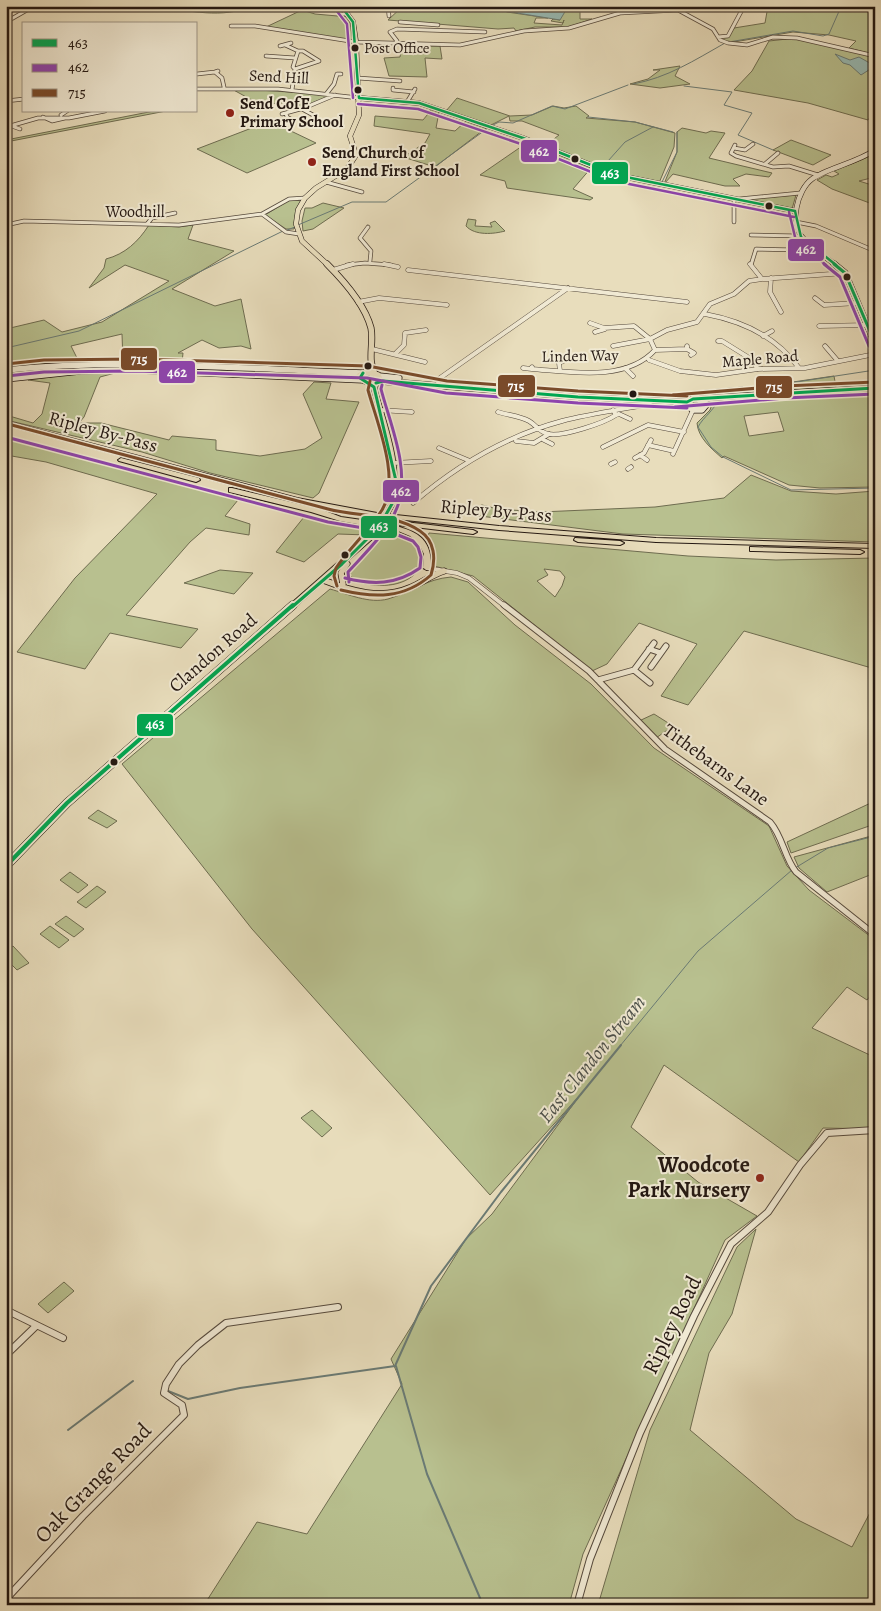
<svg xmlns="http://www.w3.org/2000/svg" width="881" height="1611" viewBox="0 0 881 1611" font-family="Alegreya,serif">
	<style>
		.green { fill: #b8c08f; stroke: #6e6c50; fill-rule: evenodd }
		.water { fill: #98bbb5; stroke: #6a7a74 }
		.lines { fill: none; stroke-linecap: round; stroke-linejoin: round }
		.stream-far1 { stroke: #6a7a74; stroke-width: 1 }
		.stream { stroke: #6a7a74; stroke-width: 2 }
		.street-far3-casing { stroke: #55493c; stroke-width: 4.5 }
		.street-far2-casing { stroke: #55493c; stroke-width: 5 }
		.street-far1-casing { stroke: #55493c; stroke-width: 7 }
		.street-casing { stroke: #55493c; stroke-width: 8 }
		.secondary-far1-casing { stroke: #241812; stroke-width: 5.5 }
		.secondary-casing { stroke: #241812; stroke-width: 7 }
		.primary-far2-casing { stroke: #241812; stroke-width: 5.5 }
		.primary-far1-casing { stroke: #241812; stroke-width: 7 }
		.primary-casing { stroke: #241812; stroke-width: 9 }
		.highway-casing { stroke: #241812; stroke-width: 2 }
		.street-far3 { stroke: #f0e9d3; stroke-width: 3 }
		.street-far2 { stroke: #f0e9d3; stroke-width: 4 }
		.street-far1 { stroke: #f0e9d3; stroke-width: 5 }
		.street { stroke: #f0e9d3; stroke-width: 6 }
		.secondary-far1 { stroke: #f0e9d3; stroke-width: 4.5 }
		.secondary { stroke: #f0e9d3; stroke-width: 5.5 }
		.primary-far2 { stroke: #e8ddbc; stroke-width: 4.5 }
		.primary-far1 { stroke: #e8ddbc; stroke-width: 5.5 }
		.primary { stroke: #e8ddbc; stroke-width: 8 }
		.highway { fill: #e8ddbc; fill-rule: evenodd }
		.primary-bridge-casing { stroke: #241812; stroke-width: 7; stroke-linecap: butt }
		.primary-bridge { stroke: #e8ddbc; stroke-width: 5.5 }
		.bus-1-far2-casing { stroke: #f0e9d3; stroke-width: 5 }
		.bus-1-far1-casing { stroke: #f0e9d3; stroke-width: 6 }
		.bus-1-casing { stroke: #f0e9d3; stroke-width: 8 }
		.bus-2-far1-casing { stroke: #f0e9d3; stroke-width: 5 }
		.bus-2-casing { stroke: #f0e9d3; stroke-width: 6 }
		.bus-3-casing { stroke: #f0e9d3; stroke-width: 6 }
		.bus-1-far2 { stroke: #00a651; stroke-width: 2.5 }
		.bus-1-far1 { stroke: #00a651; stroke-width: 3 }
		.bus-1 { stroke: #00a651; stroke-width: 4 }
		.bus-2-far1 { stroke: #8e44ad; stroke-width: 2.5 }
		.bus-2 { stroke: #8e44ad; stroke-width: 3 }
		.bus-3 { stroke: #7a4b2a; stroke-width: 3 }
		.bus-dot { fill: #241812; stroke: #f0e9d3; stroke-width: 2 }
		.poi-dot { fill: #8f2418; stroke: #f0e9d3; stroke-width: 2 }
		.labels { text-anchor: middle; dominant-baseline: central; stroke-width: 4; stroke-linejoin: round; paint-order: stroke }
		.far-bus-label { font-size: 15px; fill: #241812; stroke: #f0e9d3; text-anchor: start }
		.far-street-label { font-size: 16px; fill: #241812; stroke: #f0e9d3 }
		.far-poi-label { font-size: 16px; font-weight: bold; fill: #241812; stroke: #f0e9d3; text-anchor: start }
		.street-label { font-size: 19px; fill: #241812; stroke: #f0e9d3 }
		.water-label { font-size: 20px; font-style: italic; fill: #4d514b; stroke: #f0e9d3 }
		.near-poi-label { font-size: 22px; font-weight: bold; fill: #241812; stroke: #f0e9d3; text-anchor: end }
		.near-street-label { font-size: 22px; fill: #241812; stroke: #f0e9d3 }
		.line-badge { stroke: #f0e9d3; stroke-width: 2 }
		.badge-label { font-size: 14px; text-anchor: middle; font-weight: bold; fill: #fff }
	</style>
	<rect width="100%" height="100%" fill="#e8ddbc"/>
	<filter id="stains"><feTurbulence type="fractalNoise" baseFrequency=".004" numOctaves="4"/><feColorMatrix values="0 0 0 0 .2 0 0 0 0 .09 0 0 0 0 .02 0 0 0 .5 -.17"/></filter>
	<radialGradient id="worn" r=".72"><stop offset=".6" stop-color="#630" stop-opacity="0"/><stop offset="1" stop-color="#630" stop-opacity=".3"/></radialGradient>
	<path class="green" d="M158 6H252C223 19 189 11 158 6Z
		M403 6H508L505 11 507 12 548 18H536L534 23 562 25 564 20 563 23 551 21 553 19 560 20 540 8 580 6V19H592L569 27H535L516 31 514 28 498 29 388 20Z
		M768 6H875V55L849 48 856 41 829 35 793 32 728 43 720 37H728L734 28 765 23Z
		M302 10 315 14 349 17 353 41 266 27Z
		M796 38 875 56V109L868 120 808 103 734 90 752 71 769 41Z
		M402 46H440L442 59 425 58 427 77 389 76 384 58 400 57Z
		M680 66 675 76 690 84 660 88 630 84 648 79 660 70H653Z
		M230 88 332 95 298 109 284 103 259 104Z
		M457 98 510 116 532 115 553 106 564 108 576 106 589 116 586 118 635 122 675 133 674 147 659 183 618 173 545 146 559 135 522 121H510L509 116 489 126 446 111Z
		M432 109 439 112 436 128 455 131 466 121 486 128 435 167 403 157 425 143 430 134 374 126 375 116 423 120Z
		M154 111H166L6 142V140Z
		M270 121 316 143 247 173 197 149Z
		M682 128 706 133 711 131 725 133 709 158 772 173 769 177 746 174 733 179 740 186H725L673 174 664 184 677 152V132Z
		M791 140 831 155 813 165 773 150Z
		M528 142 591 168 573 189 593 198 590 200 507 188 505 181 480 175Z
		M875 154V177L859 181 875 186V205L832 189 817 180 826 175 832 177 839 174 834 171Z
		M796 195 792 209 738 200Z
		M291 199 301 201 294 229H286L265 215Z
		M323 203 344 208 313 229 303 231 302 221 305 208H312Z
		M468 219 476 220 475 226 492 227 490 223 495 221 505 231C494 234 475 236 466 226Z
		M149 225 179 227 193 225 188 239 234 251 172 289 215 306 241 299 251 349 241 346 219 348 202 340 178 353H183L182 363 123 362 122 334 71 346 79 362 6 366V329L44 320 62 332 102 322 169 281 125 265 89 288 104 268 106 259C125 254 138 242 149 225Z
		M115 373 100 377 84 417 79 423H101L169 440 172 436 216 440V450L260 456 305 449 322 438 303 394 314 382 331 383 326 399 359 402 319 493 313 498 210 473 142 452 6 420V415L33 423 42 414 50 383 28 380 72 374Z
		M834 376 836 387 713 395 687 392 743 387 745 389Z
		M875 390V487L820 488 789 485 724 456 722 458C712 449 698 438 697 423L710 410 713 401ZM778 412 784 431 749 436 744 416Z
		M6 435 238 500 225 516 250 524 249 535 206 528 190 542 126 615 198 629 181 648 110 633 85 669 17 652 75 578 157 494 46 462 6 455Z
		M751 475 791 491 836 494 875 491V542L623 534 456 513 482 505 498 509 540 512 655 507 724 498Z
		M304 517 370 528 367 535 338 534 304 562 276 552Z
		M384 530C404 533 423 543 422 566 407 588 381 588 357 582L348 573 350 567Z
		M429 533 688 556 776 560 875 558V669L744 631 688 705 661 696 697 644 639 623 607 664 592 671 473 576 434 566 435 553 427 539ZM544 569 560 571 565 577 562 586 555 597 537 581 548 575Z
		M220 570 253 573 234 594 184 583Z
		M451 577 468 582 515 625 591 684 654 748 769 826 787 866 809 890 875 940V990L867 1000 847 987 812 1028 872 1056 875 1053V1129L823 1128 799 1162 664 1065 631 1127 698 1182 757 1216 725 1240 583 1554 569 1605H204L257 1522 307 1534 402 1384 391 1359 466 1239 492 1214 581 1094 490 1195 252 929 122 764 330 589C348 594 369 604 388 599 412 592 426 579 451 577Z
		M654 714 673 726 656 738 639 721Z
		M875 801V824L791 853 787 842Z
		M98 810 117 821 107 828 88 818Z
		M875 835V839L871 841 875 845V873L827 892 799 868 794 857Z
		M70 872 88 885 78 893 60 880Z
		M97 886 106 892 86 908 77 902Z
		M66 916 84 929 74 937 55 924Z
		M50 926 69 940 59 948 40 934Z
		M13 946 29 963 17 970 6 959V950Z
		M312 1110 332 1128 322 1137 301 1118Z
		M756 1229 732 1314 709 1353 690 1430 796 1519 852 1547 875 1503V1605H598L650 1430 737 1247Z
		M64 1282 74 1291 48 1313 38 1304Z"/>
	<path class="water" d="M508 6 536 7 537 6H570L542 7 566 10 560 20 505 11Z
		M835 54 850 60 859 57 875 66 861 75 850 65 843 63Z"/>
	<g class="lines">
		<path class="stream-far1" d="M729 42 793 31 823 36 829 34 840 9H875
			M633 84C667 78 695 60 725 43
			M684 86 732 92 724 105 752 113 738 135 773 150
			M588 117 635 122 673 132
			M491 126 499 122 513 123 552 106 565 109 628 85
			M608 161 625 142 653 127
			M662 182 677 152V132
			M298 225 352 202H386L488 128
			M287 230 295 227
			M6 348 79 331 283 231
			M740 393 744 390 875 370
			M718 400C713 412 704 416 698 427L711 447 723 457 791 490 875 488
			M795 868 828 848 875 836
			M620 1046 698 951 792 870"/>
		<path class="stream" d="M395 1366 431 1286 501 1192 621 1045
			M396 1366 427 1474 483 1605
			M168 1391 188 1399 240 1388 395 1366
			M68 1430 133 1381"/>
		<g class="street-far3-casing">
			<path id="street-far3" d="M334 6 341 14H348
				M388 6 389 16
				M343 8 351 6
				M271 9 276 6
				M6 22 34 6
				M400 22 438 25
				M231 26H255L356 42 460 45 524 31 569 28 620 13 678 10 713 29 720 40 728 43 747 45 773 37 797 38 875 56
				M718 37 728 36 743 8 764 9
				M285 45 298 51 293 67 295 69 292 90
				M394 45 397 41 390 32 397 29 485 32
				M280 46 291 43
				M266 56 295 58
				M295 69 319 61 303 51H298
				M218 71 215 72 222 78 224 87
				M197 74 215 72
				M358 78 400 81
				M393 88V90L414 92
				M196 89H278L359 98
				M327 93 334 84 337 74H341
				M6 101 24 99
				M407 102 415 89
				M302 109 313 115V121
				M286 113 287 117 294 121
				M282 114 304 108 335 95
				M875 114 873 123 875 126
				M61 115 67 111
				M43 117 52 121 65 118
				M6 124 20 129
				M10 126 38 118H69L105 111
				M735 145 731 153 736 156 773 167 789 166 818 175
				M734 148 745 150 753 144
				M765 164 778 153
				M326 182 362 192
				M739 199 800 193
				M734 200V222
				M262 214 286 232 299 234
				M796 222 816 226 875 251
				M147 224 152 218 175 213
				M6 225 24 221 179 225 262 214 289 199 305 198
				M368 227 360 238 371 251 370 261
				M751 235 800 236
				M347 265 365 263 391 265
				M751 265 756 249 798 250 811 247"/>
		</g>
		<g class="street-far2-casing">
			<path id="street-far2" d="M384 264 398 267
				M750 264 762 279 845 273
				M333 270 353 264
				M408 270 687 302
				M771 278 770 292 781 312
				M815 298 824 305 857 303
				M358 302 379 298 447 305
				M705 314C743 321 776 336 799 368
				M590 323 604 328 634 326 650 339
				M819 326 868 325
				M595 332 605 329
				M763 336 772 331
				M718 341H722L751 359 758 369
				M613 346 650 339
				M687 346V349L694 353 691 355
				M825 346 837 360
				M372 349 425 362
				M655 350 687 349
				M396 353 404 345 405 333 426 330
				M649 360 680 371 716 375 758 369 805 368 875 354
				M532 367V369C571 372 626 382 655 350L650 339 667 330 697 322 710 304 734 294 749 281 762 279
				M523 368 532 369
				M625 368 633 376
				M560 371 559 363 572 357
				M437 386 440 378 568 288
				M380 410 412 412
				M498 412C507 415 520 416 529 421 536 425 539 432 548 434 563 437 604 423 616 415L613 410
				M616 415 619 414 630 419
				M544 440 552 444
				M516 441 534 443 549 434
				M648 445 674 451
				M603 447 648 425 684 432
				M439 448 470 461
				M673 454 693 410
				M640 455 647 460
				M635 458 644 453 651 440
				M393 463 431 461
				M611 464 615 462
				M628 469 631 467
				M413 503C457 465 506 436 562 421 589 414 618 410 645 405L654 400
				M427 568 457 573 469 578 506 607"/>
		</g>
		<g class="street-far1-casing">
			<path id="street-far1" d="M504 605 589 671 665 749 770 822C783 837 784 857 796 872L875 935
				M649 649 661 653 651 667
				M661 653 666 646
				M634 670 650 683
				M598 680 634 670 654 643"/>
		</g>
		<g class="street-casing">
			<path id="street" d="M6 1310 63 1338
				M6 1355 36 1326
				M6 1599 83 1516 184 1415 182 1405 164 1393 166 1384 179 1364 198 1345 226 1323 338 1307
				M577 1605 590 1559 640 1433 694 1316 731 1244 768 1212 800 1165 827 1133 875 1130"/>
		</g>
		<g class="secondary-far1-casing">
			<path id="secondary-far1" d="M359 98 419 103 523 138 616 175 795 211
				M836 265C825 257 812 249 803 238 789 224 797 190 812 179 827 168 856 163 875 150"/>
		</g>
		<g class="secondary-casing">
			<path id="secondary" d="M834 264 845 273 875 344
				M6 370C124 358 245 369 363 373
				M379 376 399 378
				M6 379 81 371 135 370 363 380
				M379 381 578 397 687 402 693 399 875 388
				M687 402 686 405 693 410H702L707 404 699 400"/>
		</g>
		<g class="primary-far2-casing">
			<path id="primary-far2" d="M328 265 302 241 296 224 298 210 305 198 316 188 347 169 356 155 350 136 359 115 356 42 353 22 341 6"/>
		</g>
		<g class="primary-far1-casing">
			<path id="primary-far1" d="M327 264C343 280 365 305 371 328 374 343 367 360 375 374
				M366 372 378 375 380 380C372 384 365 383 359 376Z
				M376 383 374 389C384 427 400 464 392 504
				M323 580C351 591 381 600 409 588 422 583 431 575 444 571
				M343 584 341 573 347 564
				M291 607 374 534"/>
		</g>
		<g class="primary-casing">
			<path id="primary" d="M6 866 67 803 293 605"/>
		</g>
		<g class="highway-casing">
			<path id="highway" d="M6 421 297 498 377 513 499 526 656 538 875 544V548L656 542 499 530 377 517 296 502 6 425Z
				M121 458 199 478 200 480 196 482 119 461 118 460Z
				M229 488H232L320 509 341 517 376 522V519H379L473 530 477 532 473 534 389 524C416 531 432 537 431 568L427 570 423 568 424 554 419 544 410 536 398 531 340 521 311 512 229 492Z
				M575 538 620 541 624 543 620 545 578 542 574 540Z
				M750 547 860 550 864 552 860 554 753 551H750Z"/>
		</g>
		<use href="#street-far3" class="street-far3"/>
		<use href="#street-far2" class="street-far2"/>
		<use href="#street-far1" class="street-far1"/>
		<use href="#street" class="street"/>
		<use href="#secondary-far1" class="secondary-far1"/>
		<use href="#secondary" class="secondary"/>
		<use href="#primary-far2" class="primary-far2"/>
		<use href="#primary-far1" class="primary-far1"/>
		<use href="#primary" class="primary"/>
		<use href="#highway" class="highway"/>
		<g class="primary-bridge-casing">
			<path id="primary-bridge" d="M374 534 392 504"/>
		</g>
		<use href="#primary-bridge" class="primary-bridge"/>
		<g class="bus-1-far2-casing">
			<path id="bus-1-far2" d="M341 6 353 22 359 98
				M359 98 419 103 523 138 616 175 795 211
				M795 211 801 237 836 265"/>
		</g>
		<g class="bus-1-far1-casing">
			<path id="bus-1-far1" d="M834 264 845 273 875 343
				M376 383 383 381 578 397 687 402 693 399 875 388
				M292 607 342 564 379 527 393 502 396 481 374 387 360 378 363 373"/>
		</g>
		<g class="bus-1-casing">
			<path id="bus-1" d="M6 866 67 803 293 605"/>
		</g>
		<g class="bus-2-far1-casing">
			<path id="bus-2-far1" d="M336 10 347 24 353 98
				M358 104 418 109 521 144 614 181 794 217
				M789 212 796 241 826 265"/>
		</g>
		<g class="bus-2-casing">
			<path id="bus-2" d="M824 264 840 277 869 346
				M7 376 44 372 136 371 367 378 446 393 578 403 687 408
				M675 407 785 398 875 394
				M6 437 328 522 393 533 413 541 418 547 421 557 420 568C396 585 373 585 345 578
				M349 582 348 572C366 552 389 531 398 505 410 468 390 424 381 389L382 385"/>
		</g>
		<g class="bus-3-casing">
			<path id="bus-3" d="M6 364 44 360 136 359 368 366 447 381 578 391 687 396
				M673 395 784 386 875 382
				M8 424C115 452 221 481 328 509 358 517 393 513 420 531 435 541 436 559 431 575 404 599 374 598 341 590
				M337 586 334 576 336 568C350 547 369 531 382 510 401 479 377 423 368 390L370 381"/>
		</g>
		<use href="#bus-1-far2" class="bus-1-far2"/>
		<use href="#bus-1-far1" class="bus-1-far1"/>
		<use href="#bus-1" class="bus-1"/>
		<use href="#bus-2-far1" class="bus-2-far1"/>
		<use href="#bus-2" class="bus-2"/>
		<use href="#bus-3" class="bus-3"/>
	</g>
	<g class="bus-dot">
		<circle cx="355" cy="48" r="4.5"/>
		<circle cx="358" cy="90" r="4.5"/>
		<circle cx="575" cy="159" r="4.5"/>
		<circle cx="769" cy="206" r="4.5"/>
		<circle cx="847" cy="277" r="4.5"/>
		<circle cx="368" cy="366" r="4.5"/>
		<circle cx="633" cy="394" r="4.5"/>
		<circle cx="345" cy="555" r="4.5"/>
		<circle cx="114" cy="762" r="4.5"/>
	</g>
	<g class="poi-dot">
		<circle cx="230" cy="113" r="5"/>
		<circle cx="312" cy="162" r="5"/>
		<circle cx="760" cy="1178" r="5"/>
	</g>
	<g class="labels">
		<g class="far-bus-label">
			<text x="364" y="48">Post Office</text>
		</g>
		<g class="far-street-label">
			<text transform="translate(279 77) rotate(3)">Send Hill</text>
			<text x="135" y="212">Woodhill</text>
			<text transform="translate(580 356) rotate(-1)">Linden Way</text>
			<text transform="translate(760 359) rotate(-5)">Maple Road</text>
		</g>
		<g class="far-poi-label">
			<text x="240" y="104">Send CofE<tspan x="240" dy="18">Primary School</tspan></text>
			<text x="322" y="153">Send Church of<tspan x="322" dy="18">England First School</tspan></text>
		</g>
		<g class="street-label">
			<text transform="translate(103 432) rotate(15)">Ripley By-Pass</text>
			<text transform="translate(496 511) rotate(5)">Ripley By-Pass</text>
			<text transform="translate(213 653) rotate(-41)">Clandon Road</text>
			<text transform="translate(716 765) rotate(36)">Tithebarns Lane</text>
		</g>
		<g class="water-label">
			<text transform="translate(592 1059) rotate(-51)">East Clandon Stream</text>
		</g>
		<g class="near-poi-label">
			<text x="750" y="1165">Woodcote<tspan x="750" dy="25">Park Nursery</tspan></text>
		</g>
		<g class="near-street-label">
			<text transform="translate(672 1325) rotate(-64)">Ripley Road</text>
			<text transform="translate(93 1483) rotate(-46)">Oak Grange Road</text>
		</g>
	</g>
	<g class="line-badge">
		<rect x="520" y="139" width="38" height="24" rx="5" fill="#8e44ad"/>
		<rect x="591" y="161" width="38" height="24" rx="5" fill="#00a651"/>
		<rect x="787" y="238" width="38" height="24" rx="5" fill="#8e44ad"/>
		<rect x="120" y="347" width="38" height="24" rx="5" fill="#7a4b2a"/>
		<rect x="158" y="360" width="38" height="24" rx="5" fill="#8e44ad"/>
		<rect x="497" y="374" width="39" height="24" rx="5" fill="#7a4b2a"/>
		<rect x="755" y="375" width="38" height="24" rx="5" fill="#7a4b2a"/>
		<rect x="382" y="479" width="38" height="24" rx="5" fill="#8e44ad"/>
		<rect x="360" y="515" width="38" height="24" rx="5" fill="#00a651"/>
		<rect x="136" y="713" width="38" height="24" rx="5" fill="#00a651"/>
	</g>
	<g class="badge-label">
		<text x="539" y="156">462</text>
		<text x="610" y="178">463</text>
		<text x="806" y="254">462</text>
		<text x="139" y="364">715</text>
		<text x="177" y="377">462</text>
		<text x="516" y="391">715</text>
		<text x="774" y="392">715</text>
		<text x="401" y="496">462</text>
		<text x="379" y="531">463</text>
		<text x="155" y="729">463</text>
	</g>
	<rect width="881" height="1611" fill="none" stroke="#e8ddbc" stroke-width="25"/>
	<rect x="8" y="8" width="866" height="1596" fill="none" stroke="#241812" stroke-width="2.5"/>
	<rect x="12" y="12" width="856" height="1586" fill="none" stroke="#241812"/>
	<rect x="22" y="22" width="175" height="90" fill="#f0e9d3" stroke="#9e9586"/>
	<rect x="32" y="39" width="25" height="8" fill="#00a651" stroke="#9e9586"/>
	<text x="68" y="48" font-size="15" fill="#241812">463</text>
	<rect x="32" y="64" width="25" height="8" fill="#8e44ad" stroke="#9e9586"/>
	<text x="68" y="72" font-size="15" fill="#241812">462</text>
	<rect x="32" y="89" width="25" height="8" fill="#7a4b2a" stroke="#9e9586"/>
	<text x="68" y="98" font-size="15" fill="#241812">715</text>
	<rect width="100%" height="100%" filter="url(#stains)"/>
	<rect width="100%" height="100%" fill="url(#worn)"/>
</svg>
